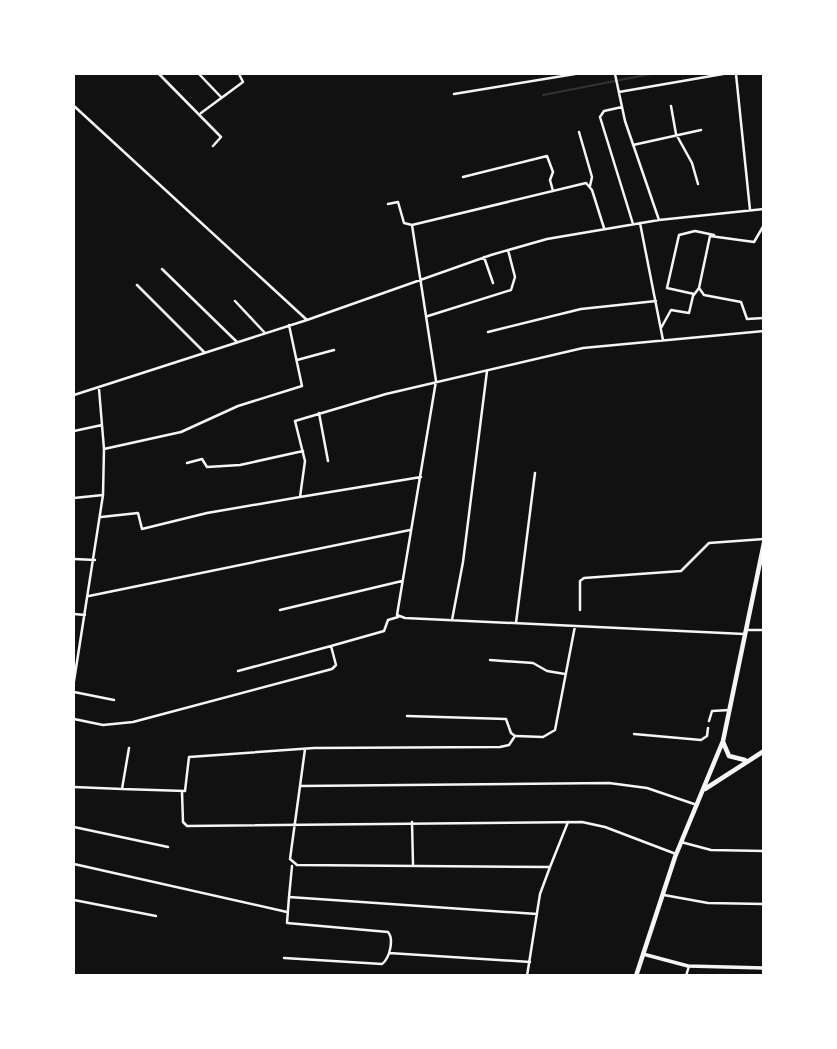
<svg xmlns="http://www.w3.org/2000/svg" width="837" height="1049" viewBox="0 0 837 1049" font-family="'Open Sans',sans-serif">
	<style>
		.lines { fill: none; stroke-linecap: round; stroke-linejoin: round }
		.stream { stroke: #333; stroke-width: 2 }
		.minor { stroke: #f5f5f5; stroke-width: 2.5 }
		.tertiary { stroke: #f5f5f5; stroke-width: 3.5 }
		.primary { stroke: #f5f5f5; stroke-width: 4.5 }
	</style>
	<rect width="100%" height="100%" fill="#111"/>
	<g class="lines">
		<path class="stream" d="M543 95 651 74"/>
		<path class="minor" d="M159 74 221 137 213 146
			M199 74 221 97
			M615 74 625 121 659 220
			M736 74 750 210
			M619 92 723 74
			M454 94 575 74
			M74 106 307 320
			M671 106 676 134 692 163 698 184
			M622 107 604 111 600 117 633 224
			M201 113 243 82 239 74
			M579 132 592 177 590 186
			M633 145 701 130
			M463 177 547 156 553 172 550 180 553 191
			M388 204 398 202 404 223 412 225
			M640 223 663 340
			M764 225 754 242 710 236 699 288 704 295 741 302 747 319 764 318
			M604 228 592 190 586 183 412 225 436 381 397 615 405 618 744 634
			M484 257 493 283
			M162 269 237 342
			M137 285 204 352
			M694 294 667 288 679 235 695 231 714 235
			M235 301 265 333
			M428 316 511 290 515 277 508 250
			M661 328 671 310 689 313 693 296 699 288
			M488 332 581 309 656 301
			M297 360 334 350
			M74 395 307 320 491 255 547 239 659 220 764 209
			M319 413 328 461
			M74 431 102 425
			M104 449 181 432 238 406 302 386 289 325
			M187 463 202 459 207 467 240 465 303 451
			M421 477 300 497 305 461 295 421 386 394 583 348 764 331
			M74 498 103 495
			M101 517 138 513 142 529 207 513 300 497
			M74 559 95 560
			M89 596 410 530
			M280 610 402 581
			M580 610V581L584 578 681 571 709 543 764 539
			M74 614 85 615
			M452 620 463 562 487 371
			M516 623 535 473
			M746 630H764
			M490 660 533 663 547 671 565 674
			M238 671 331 646
			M74 681 103 495 104 449 99 389
			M74 692 114 700
			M407 716 506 719 511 733 515 736
			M74 719 103 725 133 722 332 669 336 665 331 646 384 631 388 620 398 617
			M709 721 712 711 730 710
			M634 734 701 740 707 736 708 728
			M516 736 543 737 555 730 575 626
			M300 786 305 749
			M74 787 122 789 129 748
			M122 789 185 791 189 757 314 748 500 747 509 745 515 736
			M182 792 183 822 187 826 582 822 605 827 676 854
			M412 822 413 864
			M568 822 550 867 297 865 290 859 300 786 609 783 647 788 697 805
			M74 827 168 847
			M681 842 711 850 764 851
			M74 864 287 912
			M664 895 708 903 764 904
			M289 897 292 866
			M74 900 156 916
			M389 953 530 962
			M284 958 382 964C390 958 394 939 388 932L287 923 289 897 537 914
			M527 976 540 894 550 867
			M686 976 689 966"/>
		<path class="tertiary" d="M643 954 688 966 764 968"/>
		<path class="primary" d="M723 742 729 756 745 760
			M705 789 764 751
			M636 976 675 857 723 741 764 543"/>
	</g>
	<rect width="837" height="1049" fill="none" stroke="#ffffff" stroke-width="150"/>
</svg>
